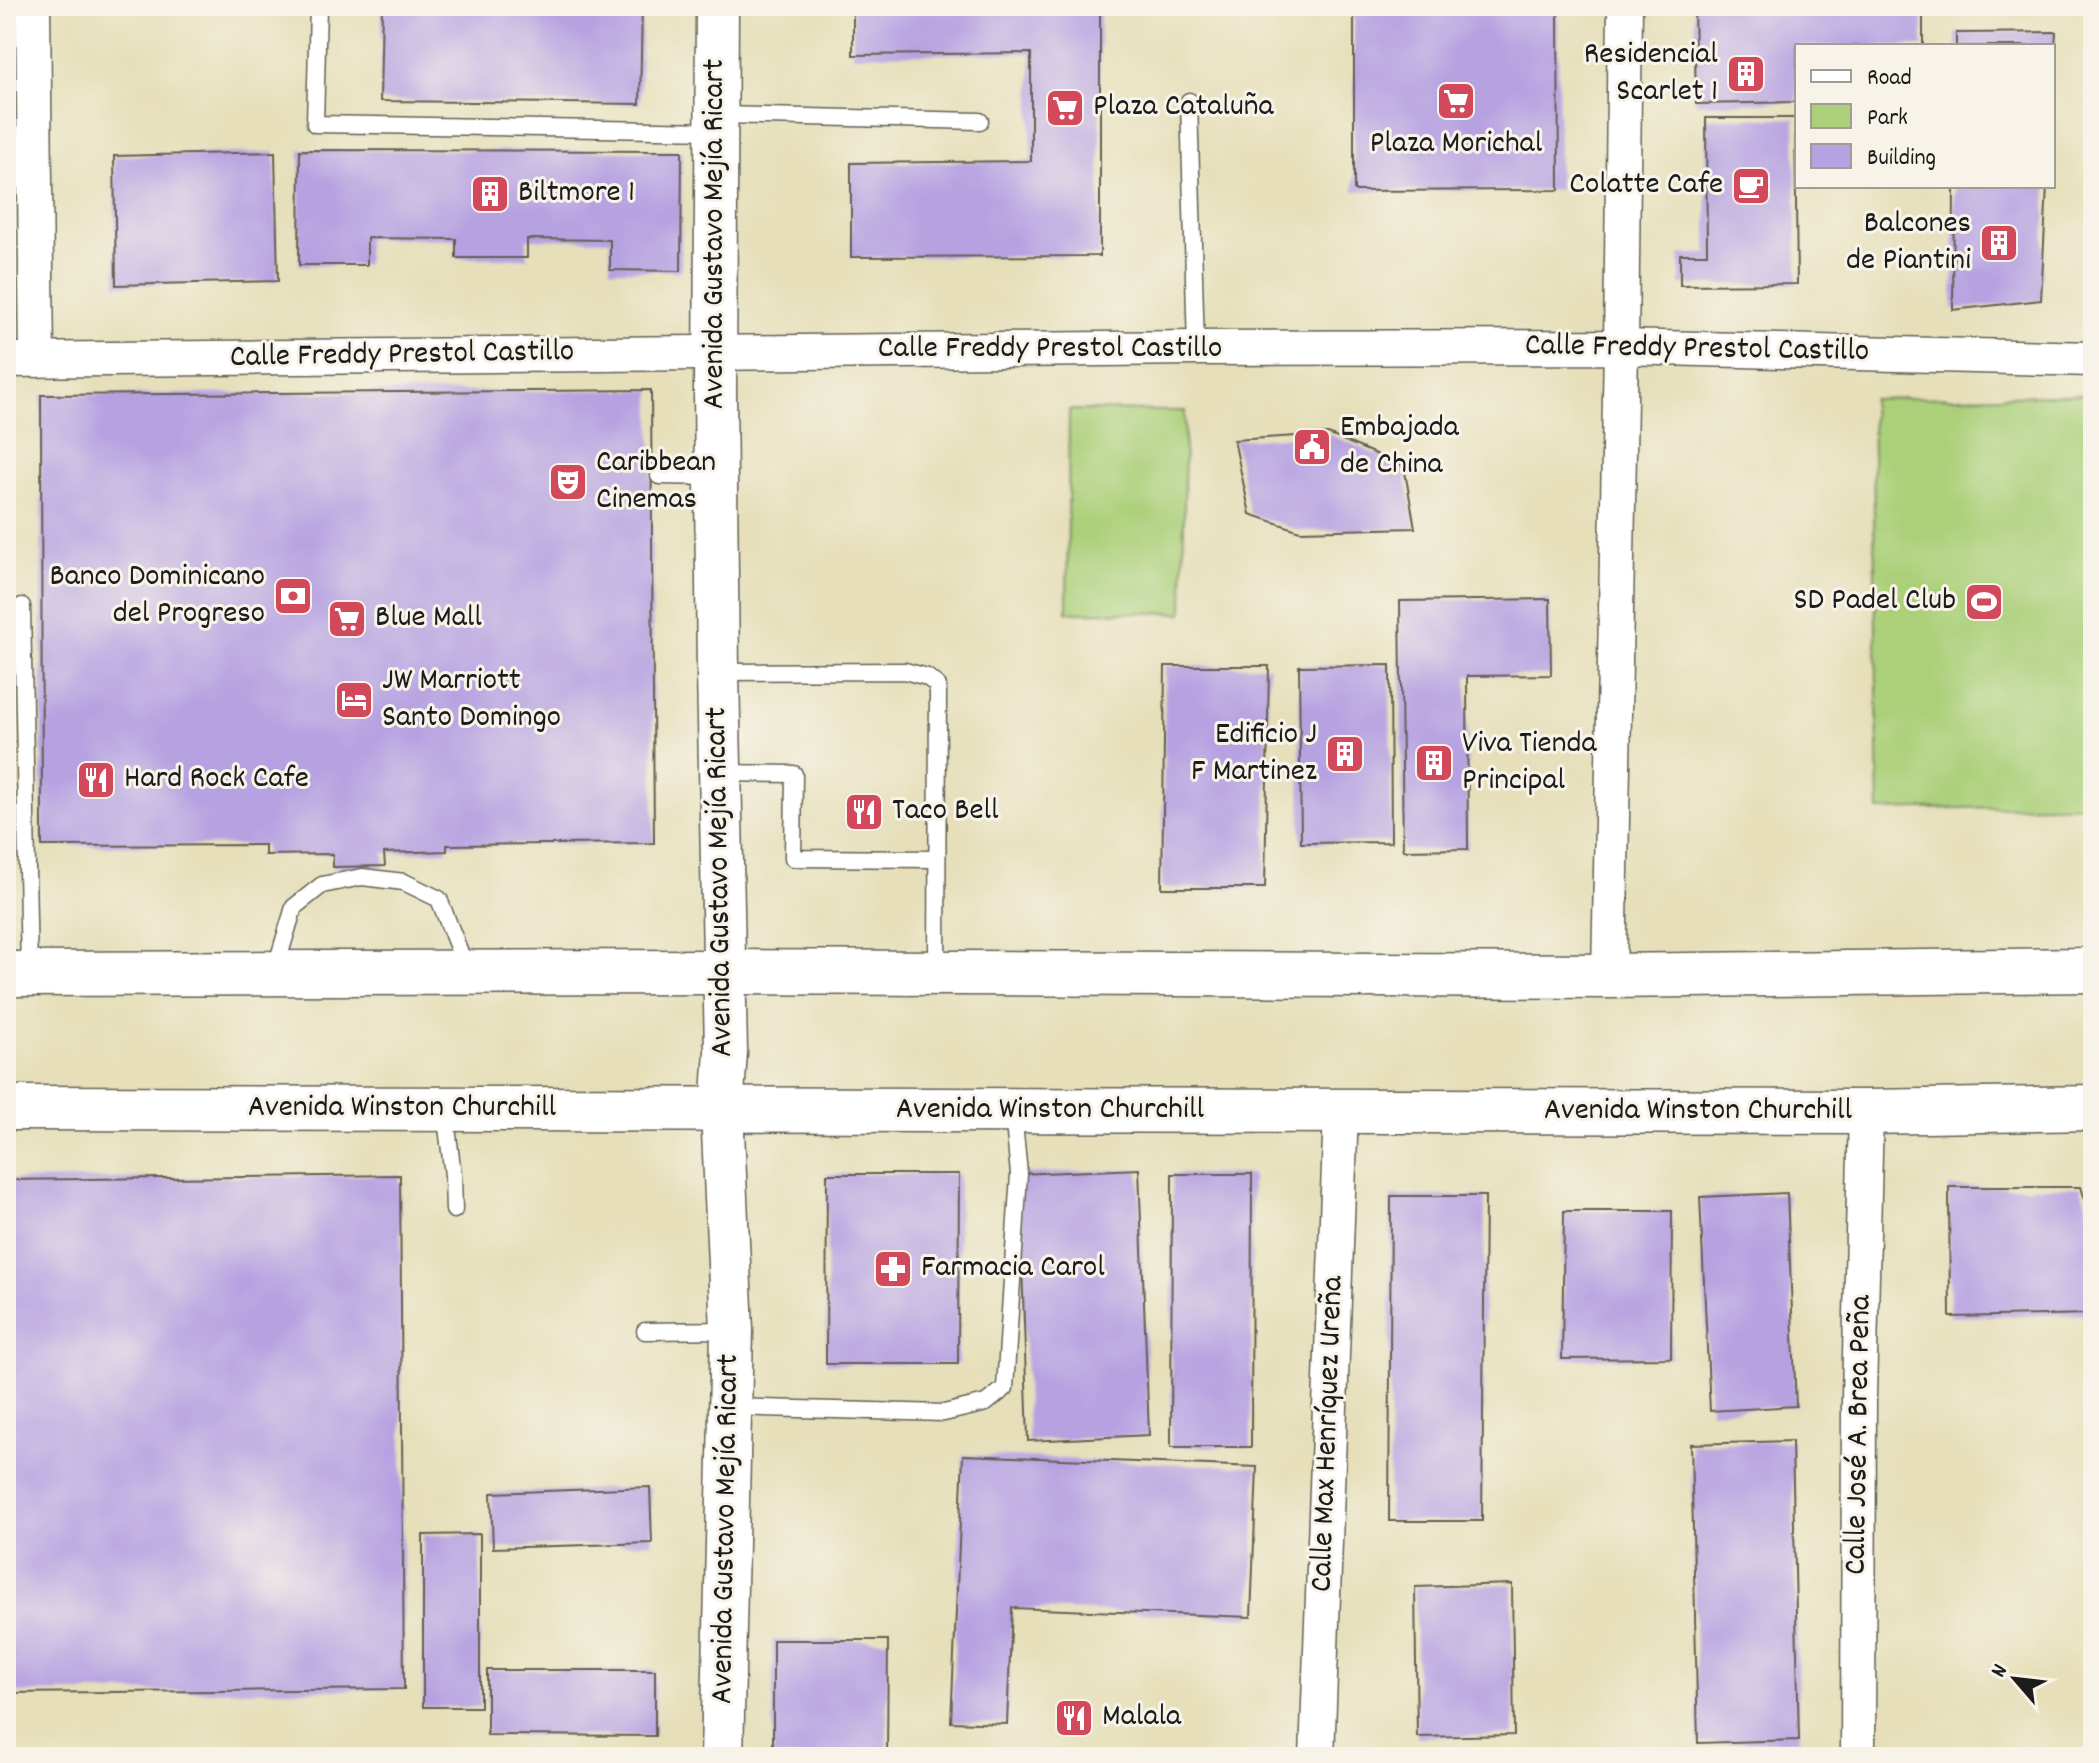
<svg xmlns="http://www.w3.org/2000/svg" width="2099" height="1763" viewBox="0 0 2099 1763" font-family="Dekko,sans-serif">
	<style>
		.green { fill: #acd07a; stroke: #64764b; stroke-width: 2 }
		.building { fill: #b6a2e1 }
		.lines { fill: none; stroke-linecap: round; stroke-linejoin: round }
		.service-casing { stroke: #636053; stroke-width: 19 }
		.minor-casing { stroke: #636053; stroke-width: 37 }
		.tertiary-casing { stroke: #636053; stroke-width: 45 }
		.primary-casing { stroke: #636053; stroke-width: 47 }
		.service { stroke: #fff; stroke-width: 16 }
		.minor { stroke: #fff; stroke-width: 34 }
		.tertiary { stroke: #fff; stroke-width: 42 }
		.primary { stroke: #fff; stroke-width: 44 }
		.labels { text-anchor: middle; dominant-baseline: central; stroke-width: 6; stroke-linejoin: round; paint-order: stroke }
		.poi-label { font-size: 32px; fill: #1c1c1c; stroke: #f7f3e8; text-anchor: start }
		.street-label { font-size: 32px; fill: #1c1c1c; stroke: #f7f3e8 }
	</style>
	<rect width="100%" height="100%" fill="#f7f3e8"/>
	<filter id="ink" filterUnits="userSpaceOnUse"><feTurbulence type="fractalNoise" baseFrequency=".0125" numOctaves="2"/><feDisplacementMap in="SourceGraphic" scale="16" xChannelSelector="R" yChannelSelector="G"/><feConvolveMatrix kernelMatrix="1 2 1 2 8 2 1 2 1" color-interpolation-filters="sRGB"/></filter>
	<filter id="wash" filterUnits="userSpaceOnUse"><feTurbulence type="fractalNoise" baseFrequency=".006" numOctaves="4" result="noise"/><feDisplacementMap in="SourceGraphic" scale="32" xChannelSelector="R" yChannelSelector="G"/><feGaussianBlur stdDeviation="1.8" result="paint"/><feColorMatrix in="noise" values="0 0 0 0 0 0 0 0 0 0 0 0 0 0 0 0 0 1.4 0 .05"/><feComposite in="paint" operator="in"/></filter>
	<g filter="url(#wash)">
		<rect width="100%" height="100%" fill="#e6dfba"/>
		<path class="green" d="M2093 394V805L1879 810 1872 399Z
			M1069 410 1185 411 1183 613 1067 612Z"/>
		<g id="blocks">
			<path class="building" d="M382 6H642L640 104 380 101Z
				M853 6H1100V256L851 257V163L1031 161V53L853 55Z
				M1694 6H1923V46H1797V102L1696 104Z
				M1354 11H1558L1559 190 1354 191Z
				M2056 32 2055 46H1956V33Z
				M1706 118H1795L1797 284 1680 285V254H1707Z
				M300 150 682 151 681 271 610 270V240L527 239V258H456V239L367 238V265H299Z
				M275 152 278 281 116 285 114 156Z
				M1954 186H2047L2041 300 1953 310Z
				M651 390 654 843 447 845V851L384 853 385 866 333 867V854L265 855V845L42 846 41 395Z
				M1328 434 1404 466 1415 528 1300 531 1250 514 1234 440Z
				M1550 599 1551 675 1467 676 1468 849 1403 850 1400 601Z
				M1390 665 1391 842 1301 843 1299 666Z
				M1165 666H1269L1265 888H1162Z
				M1139 1169 1149 1435 1028 1441 1019 1174Z
				M827 1174H959L958 1364H826Z
				M1172 1174H1252L1251 1447H1171Z
				M400 1175 404 1689 6 1693V1180Z
				M1949 1187H2081L2093 1225V1314L1950 1317Z
				M1787 1193 1796 1406 1710 1411 1700 1197Z
				M1391 1196H1485L1482 1521H1389Z
				M1564 1211H1672L1671 1358 1562 1359Z
				M1792 1441 1799 1740 1698 1743 1691 1444Z
				M963 1455 1257 1467 1251 1617 1012 1608 1007 1724 951 1722Z
				M650 1487 652 1543 493 1548 491 1493Z
				M480 1534V1707H423V1535Z
				M1512 1584 1514 1735 1417 1737 1415 1587Z
				M773 1640H888L887 1757H773Z
				M487 1670H655V1736L487 1735Z"/>
		</g>
	</g>
	<g filter="url(#ink)">
		<use href="#blocks" fill-opacity="0" stroke="#636053" stroke-width="2"/>
		<g class="lines">
			<g class="service-casing">
				<path id="service" d="M318 6 315 124 715 131
					M1189 101 1196 348
					M719 115 980 121
					M659 476 713 477
					M22 606 29 973
					M720 672 905 671 927 677 938 686 937 972
					M720 773 794 774 793 858 937 859
					M275 970 294 907 322 885 362 877 404 882 439 899 466 968
					M445 1111 453 1175 454 1210
					M645 1331 732 1330
					M730 1407 944 1413 986 1403 1005 1388 1019 1174 1013 1113"/>
			</g>
			<g class="minor-casing">
				<path id="minor" d="M33 6 37 360
					M6 360 1196 348 1621 347 2093 359
					M1609 976 1621 347 1625 6
					M1317 1757 1341 1111
					M1858 1757 1859 1396 1866 1112"/>
			</g>
			<g class="tertiary-casing">
				<path id="tertiary" d="M717 6 715 392 718 672 726 1052 722 1109 732 1330 722 1757"/>
			</g>
			<g class="primary-casing">
				<path id="primary" d="M6 974 723 972 1609 976 2093 970
					M6 1108 1866 1112 2093 1108"/>
			</g>
			<use href="#service" class="service"/>
			<use href="#minor" class="minor"/>
			<use href="#tertiary" class="tertiary"/>
			<use href="#primary" class="primary"/>
		</g>
	</g>
	<defs>
		<g id="building-square" transform="scale(2)"><rect x="-9" y="-9" width="18" height="18" rx="4" fill="#d1495b" stroke="#f7f3e8"/><path d="M-4-6H4V6H1V3H-1V6H-4ZM-2.5-4.3h1.7v1.8h-1.7ZM.8-4.3h1.7v1.8H.8ZM-2.5-1h1.7V.8h-1.7ZM.8-1h1.7V.8H.8Z" fill="#fff"/></g>
		<g id="supermarket-square" transform="scale(2)"><rect x="-9" y="-9" width="18" height="18" rx="4" fill="#d1495b" stroke="#f7f3e8"/><path d="M-6-5.5h2.5l.6 2H6L4.5 2H-2.5L-4.4-4H-6ZM-1.5 3.2a1.3 1.3 0 1 0 .1 0ZM3 3.2a1.3 1.3 0 1 0 .1 0Z" fill="#fff"/></g>
		<g id="cafe-square" transform="scale(2)"><rect x="-9" y="-9" width="18" height="18" rx="4" fill="#d1495b" stroke="#f7f3e8"/><path d="M-5.5-4.5H6V0H3Q3 3.5 0 3.5H-2.5Q-5.5 3.5-5.5 0ZM3-3.2v2h1.7v-2ZM-6 4.5H4V6H-6Z" fill="#fff"/></g>
		<g id="civic-square" transform="scale(2)"><rect x="-9" y="-9" width="18" height="18" rx="4" fill="#d1495b" stroke="#f7f3e8"/><path d="M-.6-6.5H3V-4.5H.6V-3L4-1V1h2V6H-6V1h2V-1L-.6-3ZM-1.2 2.5V6h2.4V2.5Z" fill="#fff"/></g>
		<g id="theatre-square" transform="scale(2)"><rect x="-9" y="-9" width="18" height="18" rx="4" fill="#d1495b" stroke="#f7f3e8"/><path d="M-5-5.5Q0-4 5-5.5V0Q5 5 0 6Q-5 5-5 0ZM-3.3-2.5H-1v1.5H-3.3ZM1-2.5H3.3v1.5H1ZM-2.8 1Q0 5.5 2.8 1Z" fill="#fff"/></g>
		<g id="bank-square" transform="scale(2)"><rect x="-9" y="-9" width="18" height="18" rx="4" fill="#d1495b" stroke="#f7f3e8"/><path d="M-6-4H6V4H-6ZM0-2.3a2.3 2.3 0 1 0 0 4.6a2.3 2.3 0 1 0 0-4.6Z" fill="#fff"/></g>
		<g id="stadium-square" transform="scale(2)"><rect x="-9" y="-9" width="18" height="18" rx="4" fill="#d1495b" stroke="#f7f3e8"/><path d="M0-5a6.5 5 0 1 0 0 10a6.5 5 0 1 0 0-10ZM-3.5-1.8h7v3.6h-7Z" fill="#fff"/></g>
		<g id="hotel-square" transform="scale(2)"><rect x="-9" y="-9" width="18" height="18" rx="4" fill="#d1495b" stroke="#f7f3e8"/><path d="M-6-4.5h1.5V1H6V5H4.5V3h-9V5H-6ZM-4 0a1.8 1.8 0 1 1 3.6 0ZM.5 0V-2.5h3Q6-2.5 6 0Z" fill="#fff"/></g>
		<g id="restaurant-square" transform="scale(2)"><rect x="-9" y="-9" width="18" height="18" rx="4" fill="#d1495b" stroke="#f7f3e8"/><path d="M-5-6h1v4h1v-4h1v4h1v-4h1v5L-1.5 .5V6h-2V.5L-5-1ZM5-6V6H3V1.5H1.5Q1.5-4 5-6Z" fill="#fff"/></g>
		<g id="pharmacy-square" transform="scale(2)"><rect x="-9" y="-9" width="18" height="18" rx="4" fill="#d1495b" stroke="#f7f3e8"/><path d="M-2-6h4v4h4v4h-4v4h-4v-4h-4v-4h4Z" fill="#fff"/></g>
	</defs>
	<g fill-rule="evenodd">
		<use href="#building-square" x="1746" y="74"/>
		<use href="#supermarket-square" x="1456" y="101"/>
		<use href="#supermarket-square" x="1065" y="108"/>
		<use href="#cafe-square" x="1751" y="186"/>
		<use href="#building-square" x="490" y="194"/>
		<use href="#building-square" x="1999" y="243"/>
		<use href="#civic-square" x="1312" y="447"/>
		<use href="#theatre-square" x="568" y="482"/>
		<use href="#bank-square" x="293" y="596"/>
		<use href="#stadium-square" x="1984" y="602"/>
		<use href="#supermarket-square" x="347" y="619"/>
		<use href="#hotel-square" x="354" y="700"/>
		<use href="#building-square" x="1345" y="754"/>
		<use href="#building-square" x="1434" y="763"/>
		<use href="#restaurant-square" x="96" y="780"/>
		<use href="#restaurant-square" x="864" y="812"/>
		<use href="#pharmacy-square" x="893" y="1269"/>
		<use href="#restaurant-square" x="1074" y="1718"/>
	</g>
	<g class="labels">
		<g class="poi-label">
			<text x="1718" y="56" text-anchor="end">Residencial<tspan x="1718" dy="37">Scarlet 1</tspan></text>
			<text x="1093" y="108">Plaza Cataluña</text>
			<text x="1456" y="145" text-anchor="middle">Plaza Morichal</text>
			<text x="1723" y="186" text-anchor="end">Colatte Cafe</text>
			<text x="518" y="194">Biltmore 1</text>
			<text x="1971" y="225" text-anchor="end">Balcones<tspan x="1971" dy="37">de Piantini</tspan></text>
			<text x="1340" y="429">Embajada<tspan x="1340" dy="37">de China</tspan></text>
			<text x="596" y="464">Caribbean<tspan x="596" dy="37">Cinemas</tspan></text>
			<text x="265" y="578" text-anchor="end">Banco Dominicano<tspan x="265" dy="37">del Progreso</tspan></text>
			<text x="1956" y="602" text-anchor="end">SD Padel Club</text>
			<text x="375" y="619">Blue Mall</text>
			<text x="382" y="682">JW Marriott<tspan x="382" dy="37">Santo Domingo</tspan></text>
			<text x="1317" y="736" text-anchor="end">Edificio J<tspan x="1317" dy="37">F Martinez</tspan></text>
			<text x="1462" y="745">Viva Tienda<tspan x="1462" dy="37">Principal</tspan></text>
			<text x="124" y="780">Hard Rock Cafe</text>
			<text x="892" y="812">Taco Bell</text>
			<text x="921" y="1269">Farmacia Carol</text>
			<text x="1102" y="1718">Malala</text>
		</g>
		<g class="street-label">
			<text transform="translate(716 234) rotate(-90)">Avenida Gustavo Mejía Ricart</text>
			<text x="1050" y="350">Calle Freddy Prestol Castillo</text>
			<text transform="translate(1697 350) rotate(1)">Calle Freddy Prestol Castillo</text>
			<text transform="translate(402 356) rotate(-1)">Calle Freddy Prestol Castillo</text>
			<text transform="translate(721 882) rotate(-91)">Avenida Gustavo Mejía Ricart</text>
			<text x="402" y="1109">Avenida Winston Churchill</text>
			<text x="1050" y="1111">Avenida Winston Churchill</text>
			<text x="1698" y="1112">Avenida Winston Churchill</text>
			<text transform="translate(1329 1434) rotate(-88)">Calle Max Henríquez Ureña</text>
			<text transform="translate(1860 1435) rotate(-89)">Calle José A. Brea Peña</text>
			<text transform="translate(727 1529) rotate(-89)">Avenida Gustavo Mejía Ricart</text>
		</g>
	</g>
	<rect width="2099" height="1763" fill="none" stroke="#f7f3e8" stroke-width="32"/>
	<rect x="1795" y="44" width="260" height="144" fill="#f7f3e8" stroke="#9f9d96" stroke-width="2"/>
	<rect x="1811" y="70" width="40" height="12" fill="#ffffff" stroke="#9f9d96" stroke-width="2"/>
	<text x="1867" y="84" font-size="24" fill="#1c1c1c">Road</text>
	<rect x="1811" y="104" width="40" height="24" fill="#acd07a" stroke="#9f9d96" stroke-width="2"/>
	<text x="1867" y="124" font-size="24" fill="#1c1c1c">Park</text>
	<rect x="1811" y="144" width="40" height="24" fill="#b6a2e1" stroke="#9f9d96" stroke-width="2"/>
	<text x="1867" y="164" font-size="24" fill="#1c1c1c">Building</text>
	<g transform="translate(2015 1679) rotate(298)" stroke="#f7f3e8" stroke-width="6" paint-order="stroke">
	<path d="M0-6L14 30L0 20L-14 30Z" fill="#1c1c1c"/>
	<text y="-12" font-size="22" font-weight="bold" text-anchor="middle" fill="#1c1c1c">N</text>
	</g>
</svg>
